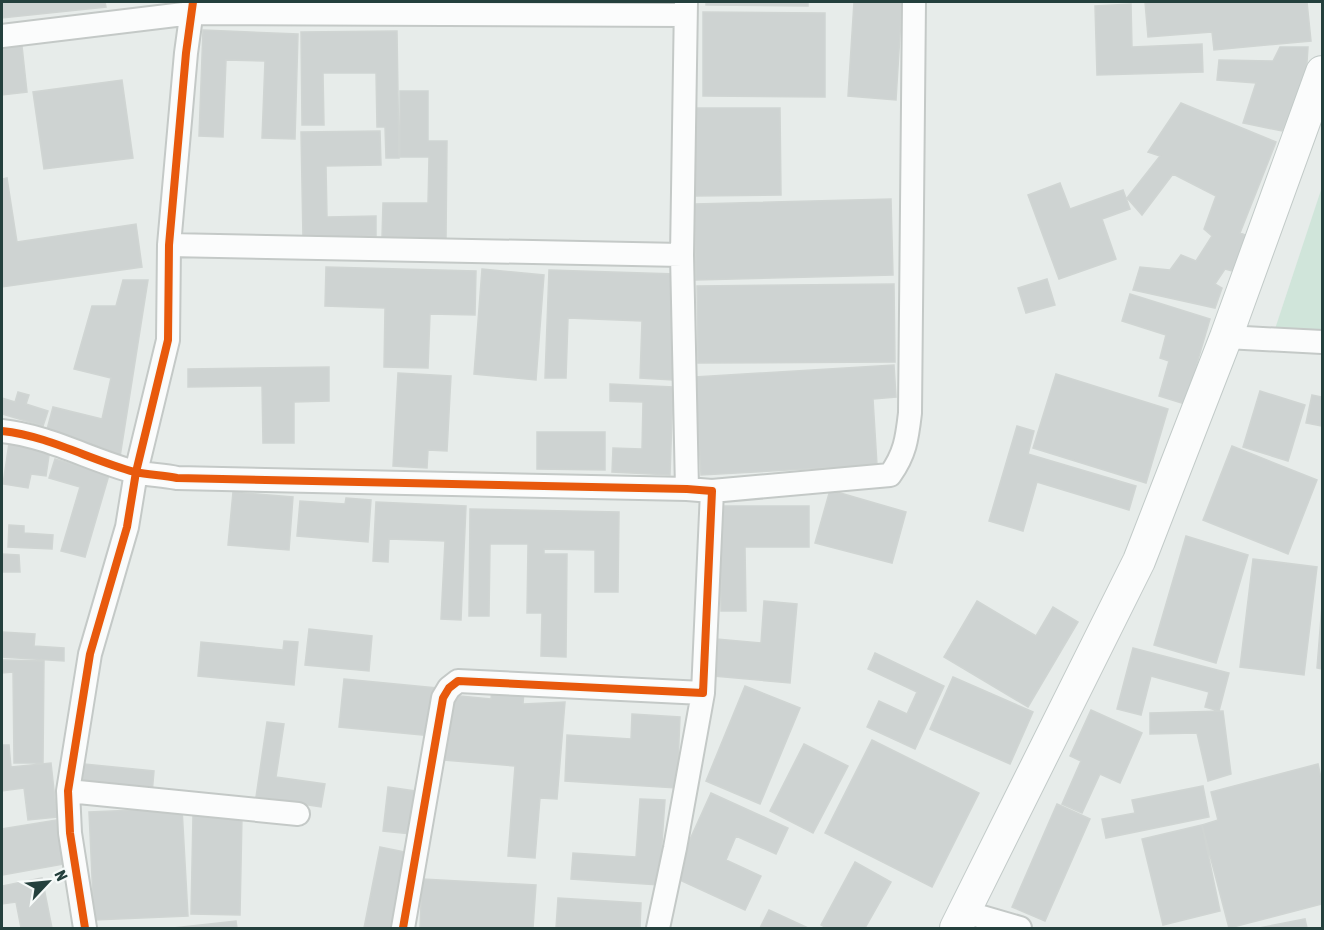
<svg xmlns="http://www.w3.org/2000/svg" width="1324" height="930" viewBox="0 0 1324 930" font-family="'Asap Condensed',sans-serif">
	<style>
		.green { fill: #d0e5da }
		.building { fill: #ced3d2; stroke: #d0d5d3; stroke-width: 1.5 }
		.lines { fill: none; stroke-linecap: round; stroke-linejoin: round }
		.minor-casing { stroke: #c4c9c7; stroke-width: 26 }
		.secondary-casing { stroke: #c2cac8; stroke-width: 34 }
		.minor { stroke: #fbfcfc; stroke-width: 22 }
		.secondary { stroke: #fbfcfc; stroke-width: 32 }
		.cycleway-casing { stroke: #f6faf9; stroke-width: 11 }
		.cycleway { stroke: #e8590c; stroke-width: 8 }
	</style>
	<rect width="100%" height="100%" fill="#e7ecea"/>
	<path class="green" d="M1322 187V332L1275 329Z"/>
	<path class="building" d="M2 2H105L106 7 2 18Z
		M706 2H808V6L706 5Z
		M854 2H902L896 100 848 96Z
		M1145 2H1307L1311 41 1214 50 1212 32 1148 37Z
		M1131 4 1132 47 1202 44 1203 72 1097 75 1095 6Z
		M703 12 825 13V97L703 96Z
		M203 30 298 34 295 139 262 138 265 61 226 60 223 137 199 136Z
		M397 31 399 158H386L385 127H377L376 73H323L324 125H302L301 32Z
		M22 46 27 92 2 95V48Z
		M1280 47H1308L1306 77 1282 131 1243 123 1256 83 1217 80 1219 60 1273 61Z
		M122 80 133 158 44 169 33 92Z
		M400 91H428V141H447L446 239 382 238 383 203H428L429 157H400Z
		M1181 103 1276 142 1240 233 1253 238 1240 273 1225 269 1215 284 1222 288 1215 308 1133 290 1140 267 1170 270 1181 255 1196 261 1212 236 1204 229 1216 196 1173 174 1142 215 1127 198 1160 156 1148 152Z
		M694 108H780L781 195 695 196Z
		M380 131 381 165 326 166 327 217 376 216V236L303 238 301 132Z
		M7 178 17 242 136 224 142 267 2 287V179Z
		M1060 183 1070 209 1123 190 1130 209 1102 219 1116 259 1059 279 1028 195Z
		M891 199 893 275 696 280 695 204Z
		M326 267 476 271 475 315 430 314 428 368 384 367 385 308 325 306Z
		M482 269 544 275 536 380 474 374Z
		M549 270 676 274 673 380 640 378 642 321 568 318 566 378H545Z
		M1047 279 1055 305 1026 313 1018 288Z
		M123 280H148L120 457 46 433 53 407 102 419 111 378 74 369 92 306H116Z
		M894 284 895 362 698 363 697 286Z
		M1130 294 1210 319 1185 404 1159 396 1169 361 1160 358 1166 335 1122 321Z
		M894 365 896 397 873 399 877 465 701 475 695 377Z
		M329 367V401L294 402V443H263L262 386 188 387V369Z
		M398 373 451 376 447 451 428 450 427 468 393 466Z
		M1056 374 1168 409 1146 483 1033 448Z
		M610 384 673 387 670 475 612 472 613 448 642 449 643 402 610 401Z
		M1260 391 1305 405 1288 461 1243 447Z
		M18 392 29 395 26 404 48 411 43 426 2 414V398L15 402Z
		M1312 395 1322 397V426L1306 423Z
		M1017 426 1034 431 1028 454 1136 486 1129 510 1037 482 1023 531 989 521Z
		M537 432H605V470L537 469Z
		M9 443 50 449 46 476 31 474 28 488 3 484Z
		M1232 446 1317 480 1288 554 1203 520Z
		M55 459 109 475 85 557 61 551 80 487 49 478Z
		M830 490 906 512 892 563 815 543Z
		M233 492 293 497 289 550 228 545Z
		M346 498 371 500 368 542 297 536 300 501 345 504Z
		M376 502 466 506 461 620 441 619 445 541 389 539 388 562 373 561Z
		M720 506H809V547H745L746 611H721Z
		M470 509 619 512 618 592H595V550L544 549V554H567L566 657 541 656 542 613H527L528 544H490L489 616H469Z
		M9 525 24 526V533L53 535 52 549 8 547Z
		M1186 536 1248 555 1216 663 1154 645Z
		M2 554 19 555 20 572H2Z
		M1253 559 1317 567 1304 675 1240 667Z
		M764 601 797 604 790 683 714 676 717 639 761 643Z
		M977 601 1036 636 1053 607 1078 622 1028 707 944 657Z
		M1322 605V669L1317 668Z
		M309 629 372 636 369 671 305 665Z
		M2 632 35 634 34 646 64 648V661L2 657Z
		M284 641 298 642 294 685 198 676 201 642 283 650Z
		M1133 648 1229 673 1219 711 1205 707 1209 692 1151 676 1141 715 1117 709Z
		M875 653 944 686 915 749 867 727 879 701 907 714 917 692 868 669Z
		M2 660 44 661 43 763H14L13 672 2 673Z
		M953 677 1033 712 1010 764 930 729Z
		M344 679 437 688 432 736 339 727Z
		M745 686 800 708 760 804 706 781Z
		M492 688 524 691 523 704 565 702 557 799 540 798 535 858 508 856 515 766 444 760 450 695 491 699Z
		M1091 710 1142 733 1120 783 1100 774 1082 813 1062 804 1081 761 1070 756Z
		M1223 711 1231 774 1208 781 1197 733 1150 734V713Z
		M632 714 680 717 677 788 565 781 567 735 631 739Z
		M267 722 284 724 276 777 325 784 321 807 256 797Z
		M872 740 979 793 932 887 825 833Z
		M804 744 848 766 813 833 770 811Z
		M2 745H9L11 767 51 763 57 817 28 820 24 788 2 791Z
		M84 764 154 771 152 794 82 786Z
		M1318 764 1322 782V904L1229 928 1202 825 1218 820 1211 792Z
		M1203 786 1209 817 1106 838 1102 819 1135 813 1132 800Z
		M388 787 415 791 411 834 383 831Z
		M711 793 788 828 776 854 736 836 726 860 761 876 745 910 673 877Z
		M640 799 665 800 659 885 571 879 573 853 636 857Z
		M1057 804 1090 819 1045 921 1012 907Z
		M182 808 188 916 94 920 89 812Z
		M193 815 242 816 240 915 191 914Z
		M56 820 64 864 2 875V829Z
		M1202 825 1220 911 1163 925 1142 839Z
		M380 847 410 853 394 928H364Z
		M855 862 891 882 865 928H827L821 925Z
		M42 878 52 928H21L16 902 2 904V886Z
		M422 879 536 885 533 928H420Z
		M558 898 641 903 640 928H556Z
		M769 910 808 928H760Z
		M1305 919 1307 928H1259Z
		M236 921 237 928H173Z"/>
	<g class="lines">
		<g class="minor-casing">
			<path id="minor" d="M686 2 682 255 687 489
				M2 36 192 13 685 15
				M169 245 682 255
				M1226 337 1322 342
				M2 431C49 436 90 460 135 472 149 475 163 475 177 478L687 489 712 491 703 693 458 681 449 688 443 698 403 928
				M712 491 890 475C905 454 907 439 910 413L914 2
				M68 791 298 814
				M965 912 1020 928
				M85 928 70 833 68 791 90 654 127 527 136 472 168 340 169 245 186 53 193 2
				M658 928 675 848 703 693"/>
		</g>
		<g class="secondary-casing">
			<path id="secondary" d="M956 928 1139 561 1226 337 1322 72"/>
		</g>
		<use href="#minor" class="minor"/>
		<use href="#secondary" class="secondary"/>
		<g class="cycleway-casing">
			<path id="cycleway" d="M2 431C49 436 90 460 135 472 149 475 163 475 177 478L687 489 712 491 703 693 458 681 449 688 443 698 403 928
				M85 928 70 833 68 791 90 654 127 527 136 472 168 340 169 245 186 53 193 2"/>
		</g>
		<use href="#cycleway" class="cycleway"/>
	</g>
	<rect width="1324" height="930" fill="none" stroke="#24403d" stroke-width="6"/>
	<g transform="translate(48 882) rotate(64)" stroke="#f6faf9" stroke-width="4.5" paint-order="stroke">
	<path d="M0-4.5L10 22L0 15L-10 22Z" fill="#24403d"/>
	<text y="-9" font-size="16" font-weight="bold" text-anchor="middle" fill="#24403d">N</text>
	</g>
</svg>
